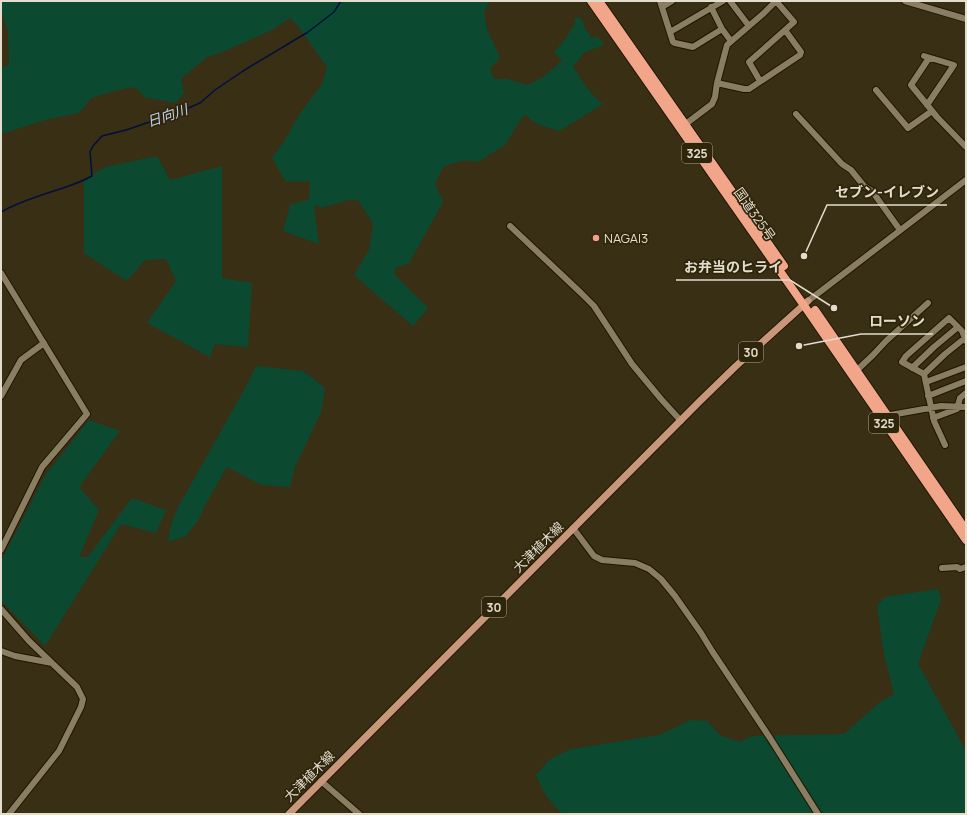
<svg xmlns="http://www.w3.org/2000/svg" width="967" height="815" viewBox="0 0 967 815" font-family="Manrope,'Noto Sans JP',sans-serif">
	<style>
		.green { fill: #0b4a31 }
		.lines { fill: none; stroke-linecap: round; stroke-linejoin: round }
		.stream { stroke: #00103d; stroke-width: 1.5 }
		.minor-casing { stroke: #201600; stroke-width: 8 }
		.major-casing { stroke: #201600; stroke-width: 9 }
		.highway-casing { stroke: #201600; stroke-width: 10 }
		.minor { stroke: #897d62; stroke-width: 6 }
		.major { stroke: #c89679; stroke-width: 7 }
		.highway { stroke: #f2a689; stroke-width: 8 }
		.poi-dot { fill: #f49e8a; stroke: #2f250b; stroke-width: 1.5 }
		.labels { text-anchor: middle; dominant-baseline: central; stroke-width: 3.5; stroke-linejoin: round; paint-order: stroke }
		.shield { fill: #2f250b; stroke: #ada694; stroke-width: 1 }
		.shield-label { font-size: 12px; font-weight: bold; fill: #e3ddce }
		.street-label { font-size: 13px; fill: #e3ddce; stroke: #2f250b }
		.poi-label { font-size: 13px; fill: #e3ddce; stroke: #2f250b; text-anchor: start }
		.water-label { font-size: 14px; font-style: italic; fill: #bfd1f1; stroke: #2f250b }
		.leader { fill: none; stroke: #e3ddce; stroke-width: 1.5 }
		.callout-dot { fill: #e3ddce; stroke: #2f250b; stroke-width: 1.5 }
		.callout-label { font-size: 14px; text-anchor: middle; font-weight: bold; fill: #e3ddce; stroke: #2f250b; stroke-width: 3.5; stroke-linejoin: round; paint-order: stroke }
	</style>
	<rect width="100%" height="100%" fill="#392f15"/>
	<path class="green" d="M1 1H490L484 12 487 29 500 57 490 69 494 79H508L528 85 543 77 562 61 554 52 563 42 575 24 574 19 578 17 583 20 584 27 592 38 597 37 604 43 599 47 585 52 573 66C581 80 590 94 603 104L559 131C549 127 533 125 527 115L522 117 505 145 478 162C464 159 455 162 443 167L435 184 443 202 409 263 395 268V275L428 308 413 326 354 275 369 250 373 224 358 200H348L321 208 318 205 314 207 319 244 283 231 290 205 309 199 310 181 286 182 272 158 285 140 299 115 322 84 327 67 298 26 290 18 270 31 220 53 207 57 181 79 184 93 176 103 144 97 135 87 114 91 91 98 79 113 48 119 1 134V68L9 65 8 32 1 9Z
		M157 156 170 180 222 166V278L252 283 248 347 215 344 210 357 147 323 176 281 166 259 145 260 127 281 84 253V180L105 167Z
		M256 366 303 371 325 388 321 412 295 467 290 487 261 485 227 467 205 505 199 519 186 536 168 542C170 525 176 508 185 495L248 383Z
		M89 420 120 431 79 487 99 510 79 557H88L132 498 166 510 156 533 121 524 45 646 1 601V561L46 474Z
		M938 589 941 599 918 664 966 751 965 814H563C549 802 543 792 536 775L549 760 571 749 659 735 691 720 707 721 720 735 739 742 752 736 844 734 879 703 894 694 884 654 877 606 885 597Z"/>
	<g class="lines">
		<path class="stream" d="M1 212C20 201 42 195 63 188 72 185 83 181 92 176L90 152 93 146 102 136 126 130 179 112 200 103 215 90 243 71 308 32 334 12 341 1"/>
		<g class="minor-casing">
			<path id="minor" d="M660 1 673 42 675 43 693 47 722 29 731 41
				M730 1 749 26
				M776 1 764 13 727 45 717 83 744 89H749L800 55 801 52 785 30
				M905 1 966 19
				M662 7 672 1
				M711 7 722 29
				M670 32 723 1
				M924 56 954 65 927 105
				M929 58 911 85 937 117 966 147
				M760 81 749 62 794 22 776 1
				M876 90 908 128 932 111
				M796 114 842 164 851 170 864 186 872 191 900 230
				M683 126 712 104 715 97 717 83
				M510 226 581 293 594 306 632 364 661 399 681 421
				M1 273 87 414 42 467 1 550
				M808 301 966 180
				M912 368 934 347 958 327
				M855 372 873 355 886 341 928 303
				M924 374 945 354 965 338
				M926 382 966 367
				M1 396 21 360 44 343
				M928 396 966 381
				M885 416 941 406 966 407
				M933 418 957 409 960 398 966 393
				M945 445 934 421 924 374 902 362 906 356 949 318 962 331 966 341
				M573 528 594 556 602 560 635 563 649 569 661 579 675 596 701 633 712 651 770 738 818 814
				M942 568 957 567 960 569 966 567
				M1 609 29 641 77 687 83 699 81 707 59 751 9 814
				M1 651 15 656 52 663
				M321 781 359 814"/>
		</g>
		<g class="major-casing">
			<path id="major" d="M289 814 700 401 736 366 808 301"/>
		</g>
		<g class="highway-casing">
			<path id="highway" d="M591 1 803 304 966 540
				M599 1 784 266
				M815 310 966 530"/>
		</g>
		<use href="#minor" class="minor"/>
		<use href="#major" class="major"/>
		<use href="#highway" class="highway"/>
	</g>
	<circle class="poi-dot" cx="596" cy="238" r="4"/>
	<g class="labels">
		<g class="shield">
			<rect x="682" y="143" width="30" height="20" rx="3"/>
			<rect x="739" y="342" width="24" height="20" rx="3"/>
			<rect x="869" y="413" width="30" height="20" rx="3"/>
			<rect x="482" y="597" width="24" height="20" rx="3"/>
		</g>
		<g class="shield-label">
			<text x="697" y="153">325</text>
			<text x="751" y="352">30</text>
			<text x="884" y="423">325</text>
			<text x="494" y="607">30</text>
		</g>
		<g class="street-label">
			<text transform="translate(755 214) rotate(55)">国道325号</text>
			<text transform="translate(538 547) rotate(-45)">大津植木線</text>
			<text transform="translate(309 776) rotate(-45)">大津植木線</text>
		</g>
		<g class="poi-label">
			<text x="604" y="238">NAGAI3</text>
		</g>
		<g class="water-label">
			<text transform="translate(167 115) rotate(-19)">日向川</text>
		</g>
	</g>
	<path class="leader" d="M804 256L827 205H947M834 308L790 280H676M799 346L861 334H933"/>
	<g class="callout-dot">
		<circle cx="804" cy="256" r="4"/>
		<circle cx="834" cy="308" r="4"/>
		<circle cx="799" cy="346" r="4"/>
	</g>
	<g class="callout-label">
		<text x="887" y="197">セブン-イレブン</text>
		<text x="733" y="272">お弁当のヒライ</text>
		<text x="897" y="326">ローソン</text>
	</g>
	<rect width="967" height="815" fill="none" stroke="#e3ddce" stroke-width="4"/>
</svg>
